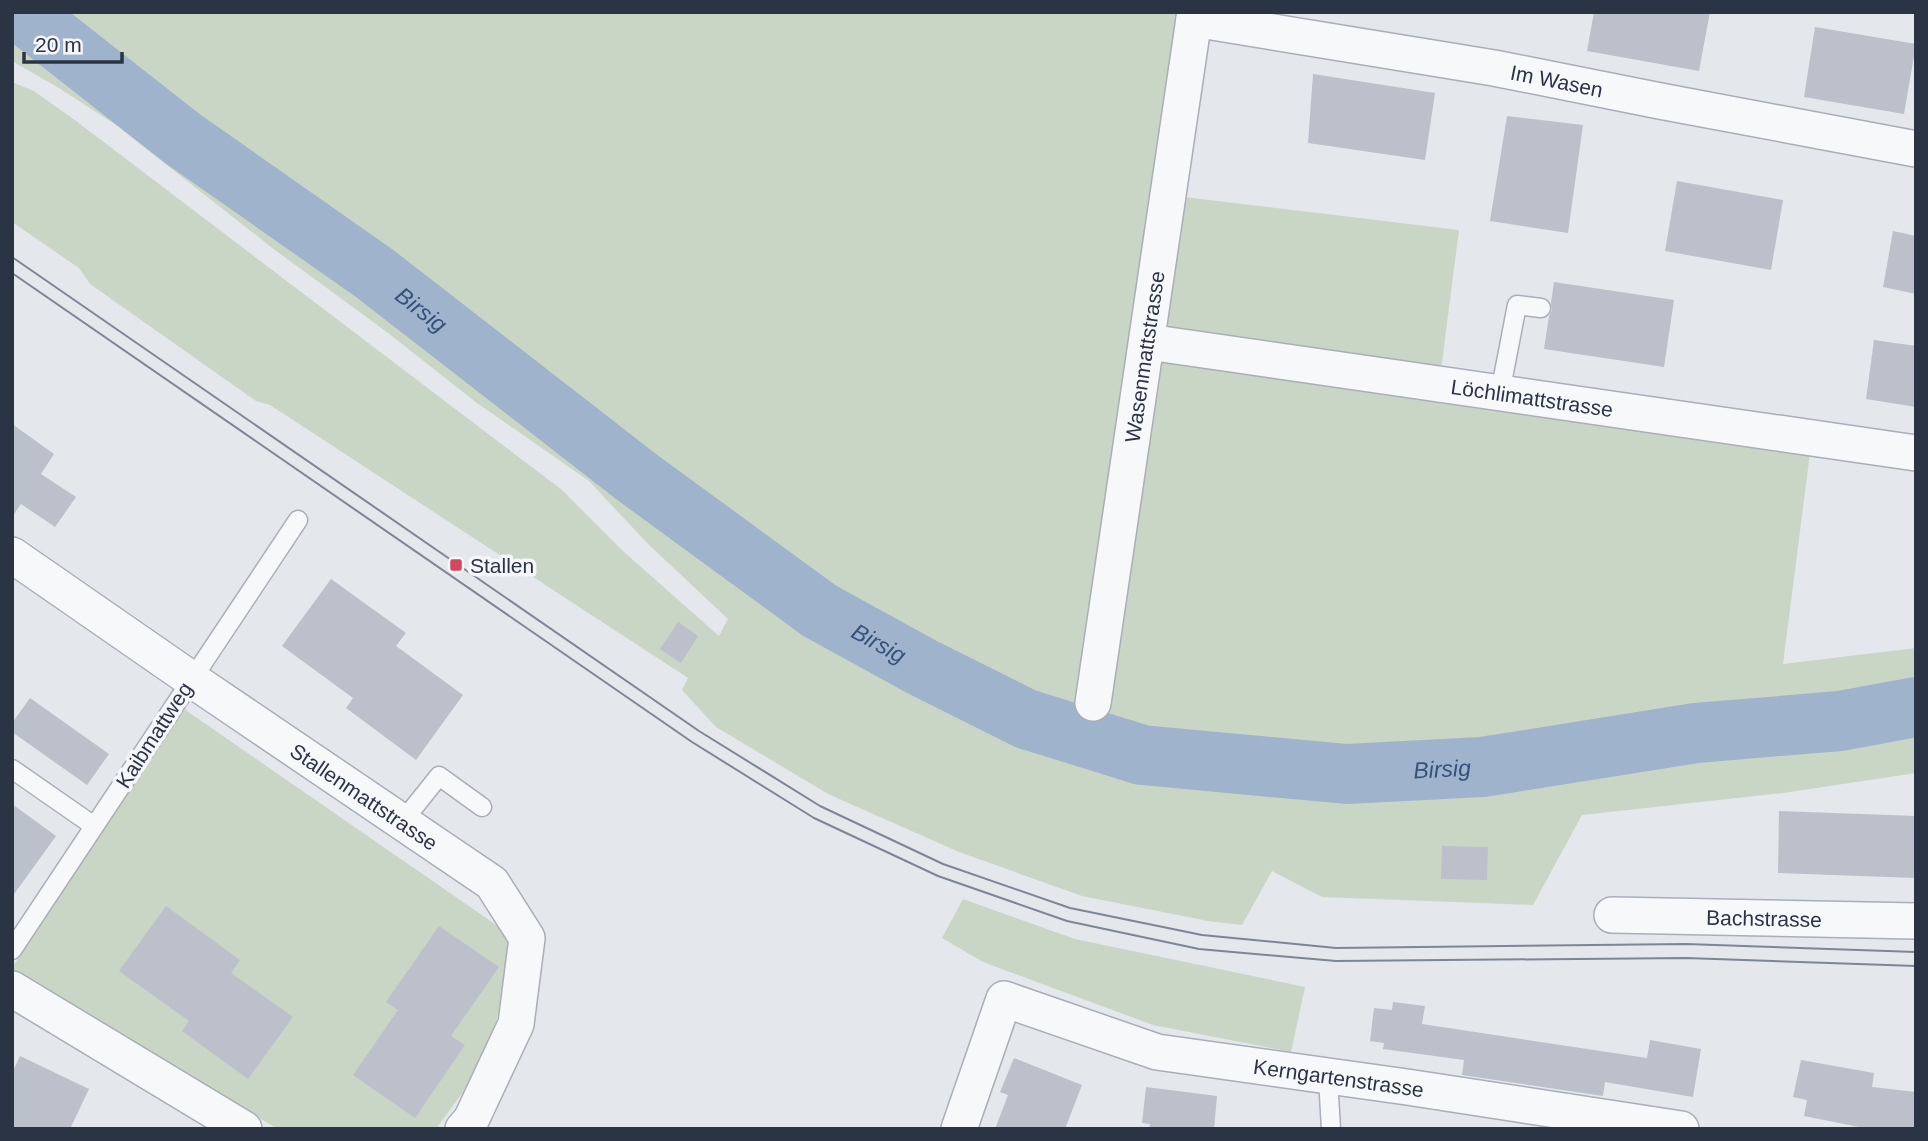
<svg xmlns="http://www.w3.org/2000/svg" width="1928" height="1141" viewBox="0 0 1928 1141" font-family="Arial,sans-serif">
	<style>
		.green { fill: #c9d6c5 }
		.lines { fill: none; stroke-linecap: round; stroke-linejoin: round }
		.river { stroke: #9fb4cc; stroke-width: 60 }
		.building { fill: #bbc0ca }
		.lane-casing { stroke: #a9aeb7; stroke-width: 21 }
		.street-casing { stroke: #a9aeb7; stroke-width: 38 }
		.lane { stroke: #f7f8fa; stroke-width: 18 }
		.street { stroke: #f7f8fa; stroke-width: 35 }
		.tram { stroke: #7d8696; stroke-width: 2 }
		.poi-dot { fill: #d1495b; stroke: #f4f6f9; stroke-width: 2.5 }
		.labels { text-anchor: middle; dominant-baseline: central; stroke-width: 7; stroke-linejoin: round; paint-order: stroke }
		.street-label { font-size: 21px; fill: #2b3445; stroke: #f4f6f9 }
		.poi-label { font-size: 21px; fill: #2b3445; stroke: #f4f6f9; text-anchor: start }
		.water-label { font-size: 23px; font-style: italic; fill: #34527a; stroke: #f4f6f9 }
	</style>
	<rect width="100%" height="100%" fill="#e4e7ec"/>
	<path class="green" d="M12 12H1183L1135 355 1810 453 1783 664 1916 648V773L1783 793 1582 815 1533 905 1322 897 1272 871 1242 925 1208 921 1082 896 959 852 828 794 716 727 682 690 688 678 270 405 256 401 90 284 79 268 12 222V82L34 91 76 121 562 490 624 552 719 636 728 619 648 544 589 481 477 403 388 333 271 247 116 125 59 88 12 61Z
		M1184 197 1459 230 1441 370 1163 332Z
		M181 707 518 940 485 1062 436 1129H278L12 973V968Z
		M963 899 1075 939 1305 987 1291 1052 1153 1025 983 962 942 938Z"/>
	<g class="lines">
		<path class="river" id="s1" d="M21 12 183 139 374 273 638 478 820 611 922 667 1026 719 1142 755 1347 774 1482 767 1696 733 1840 721 1916 707"/>
	</g>
	<path class="building" d="M1594 12H1710L1699 71 1587 51Z
		M1815 27 1916 44 1904 114 1804 97Z
		M1313 74 1435 93 1425 160 1308 143Z
		M1507 116 1583 125 1568 233 1490 221Z
		M1677 181 1783 200 1771 270 1665 251Z
		M1893 231 1916 236V294L1883 287Z
		M1554 282 1674 300 1664 367 1544 349 1549 316 1552 310 1551 303Z
		M1874 340 1916 346V407L1866 399Z
		M12 424 54 454 41 474 76 497 55 527 21 504 12 517Z
		M331 579 406 633 396 646 463 695 416 760 346 708 353 698 282 646Z
		M678 622 698 636 681 663 660 649Z
		M30 698 109 754 87 785 12 732V723Z
		M12 804 56 836 12 897Z
		M1779 811 1916 816V878L1778 873Z
		M1442 846 1488 847 1487 880 1441 879Z
		M166 906 240 960 231 973 293 1017 248 1079 182 1031 189 1021 119 971Z
		M439 926 499 967 451 1036 465 1045 415 1118 353 1075 398 1010 386 1002Z
		M1393 1002 1425 1006 1422 1024 1647 1058 1650 1040 1701 1049 1693 1097 1605 1082 1603 1096 1462 1075 1464 1060 1383 1049 1384 1043 1370 1041 1374 1008 1392 1010Z
		M20 1056 89 1089 70 1129H12V1073Z
		M1014 1058 1082 1085 1065 1129H995L1008 1095 1000 1092Z
		M1801 1060 1874 1073 1872 1087 1916 1092V1129H1869L1804 1116 1807 1100 1793 1097Z
		M1146 1087 1217 1096 1214 1129H1149L1150 1124 1142 1123Z"/>
	<g class="lines">
		<g class="lane-casing">
			<path id="lane" d="M1500 393 1517 305 1541 308
				M12 769 94 826
				M403 821 439 776 482 807
				M12 950 298 520
				M1328 1078 1331 1129"/>
		</g>
		<g class="street-casing">
			<g id="street">
				<path id="s2" d="M1194 19 1494 68 1660 101 1916 149"/>
				<path id="s3" d="M1148 342 1916 453"/>
				<path id="s4" d="M12 555 191 679 492 883 527 938 516 1024 471 1120 463 1129"/>
				<path id="s5" d="M1093 703 1195 12"/>
				<path id="s6" d="M1612 915 1916 921"/>
				<path d="M12 989 244 1129"/>
				<path id="s7" d="M959 1129 1004 999 1157 1052 1407 1087 1681 1129"/>
			</g>
		</g>
		<use href="#lane" class="lane"/>
		<use href="#street" class="street"/>
		<path class="tram" d="M12 257 699 731 820 806 943 864 1070 908 1202 935 1336 948 1686 944 1916 952
			M12 273 692 742 814 818 938 876 1067 921 1199 949 1336 961 1686 958 1916 966"/>
	</g>
	<rect class="poi-dot" x="449" y="558" width="14" height="14" rx="3.5"/>
	<g class="labels">
		<g class="street-label">
			<text stroke="none"><textPath href="#s2" startOffset="368">Im Wasen</textPath></text>
			<text stroke="none"><textPath href="#s5" startOffset="350">Wasenmattstrasse</textPath></text>
			<text stroke="none"><textPath href="#s3" startOffset="388">Löchlimattstrasse</textPath></text>
			<text transform="translate(154 735) rotate(-57)">Kaibmattweg</text>
			<text stroke="none"><textPath href="#s4" startOffset="427">Stallenmattstrasse</textPath></text>
			<text stroke="none"><textPath href="#s6" startOffset="152">Bachstrasse</textPath></text>
			<text stroke="none"><textPath href="#s7" startOffset="483">Kerngartenstrasse</textPath></text>
		</g>
		<g class="poi-label">
			<text x="470" y="565">Stallen</text>
		</g>
		<g class="water-label">
			<text stroke="none"><textPath href="#s1" startOffset="499">Birsig</textPath></text>
			<text stroke="none"><textPath href="#s1" startOffset="1066">Birsig</textPath></text>
			<text stroke="none"><textPath href="#s1" startOffset="1654">Birsig</textPath></text>
		</g>
	</g>
	<rect width="1928" height="1141" fill="none" stroke="#2b3445" stroke-width="28"/>
	<path d="M24 52v10h98v-10" fill="none" stroke="#2b3445" stroke-width="3.5"/>
	<text x="35" y="52" font-size="21" fill="#2b3445" stroke="#f4f6f9" stroke-width="5" paint-order="stroke">20 m</text>
</svg>
